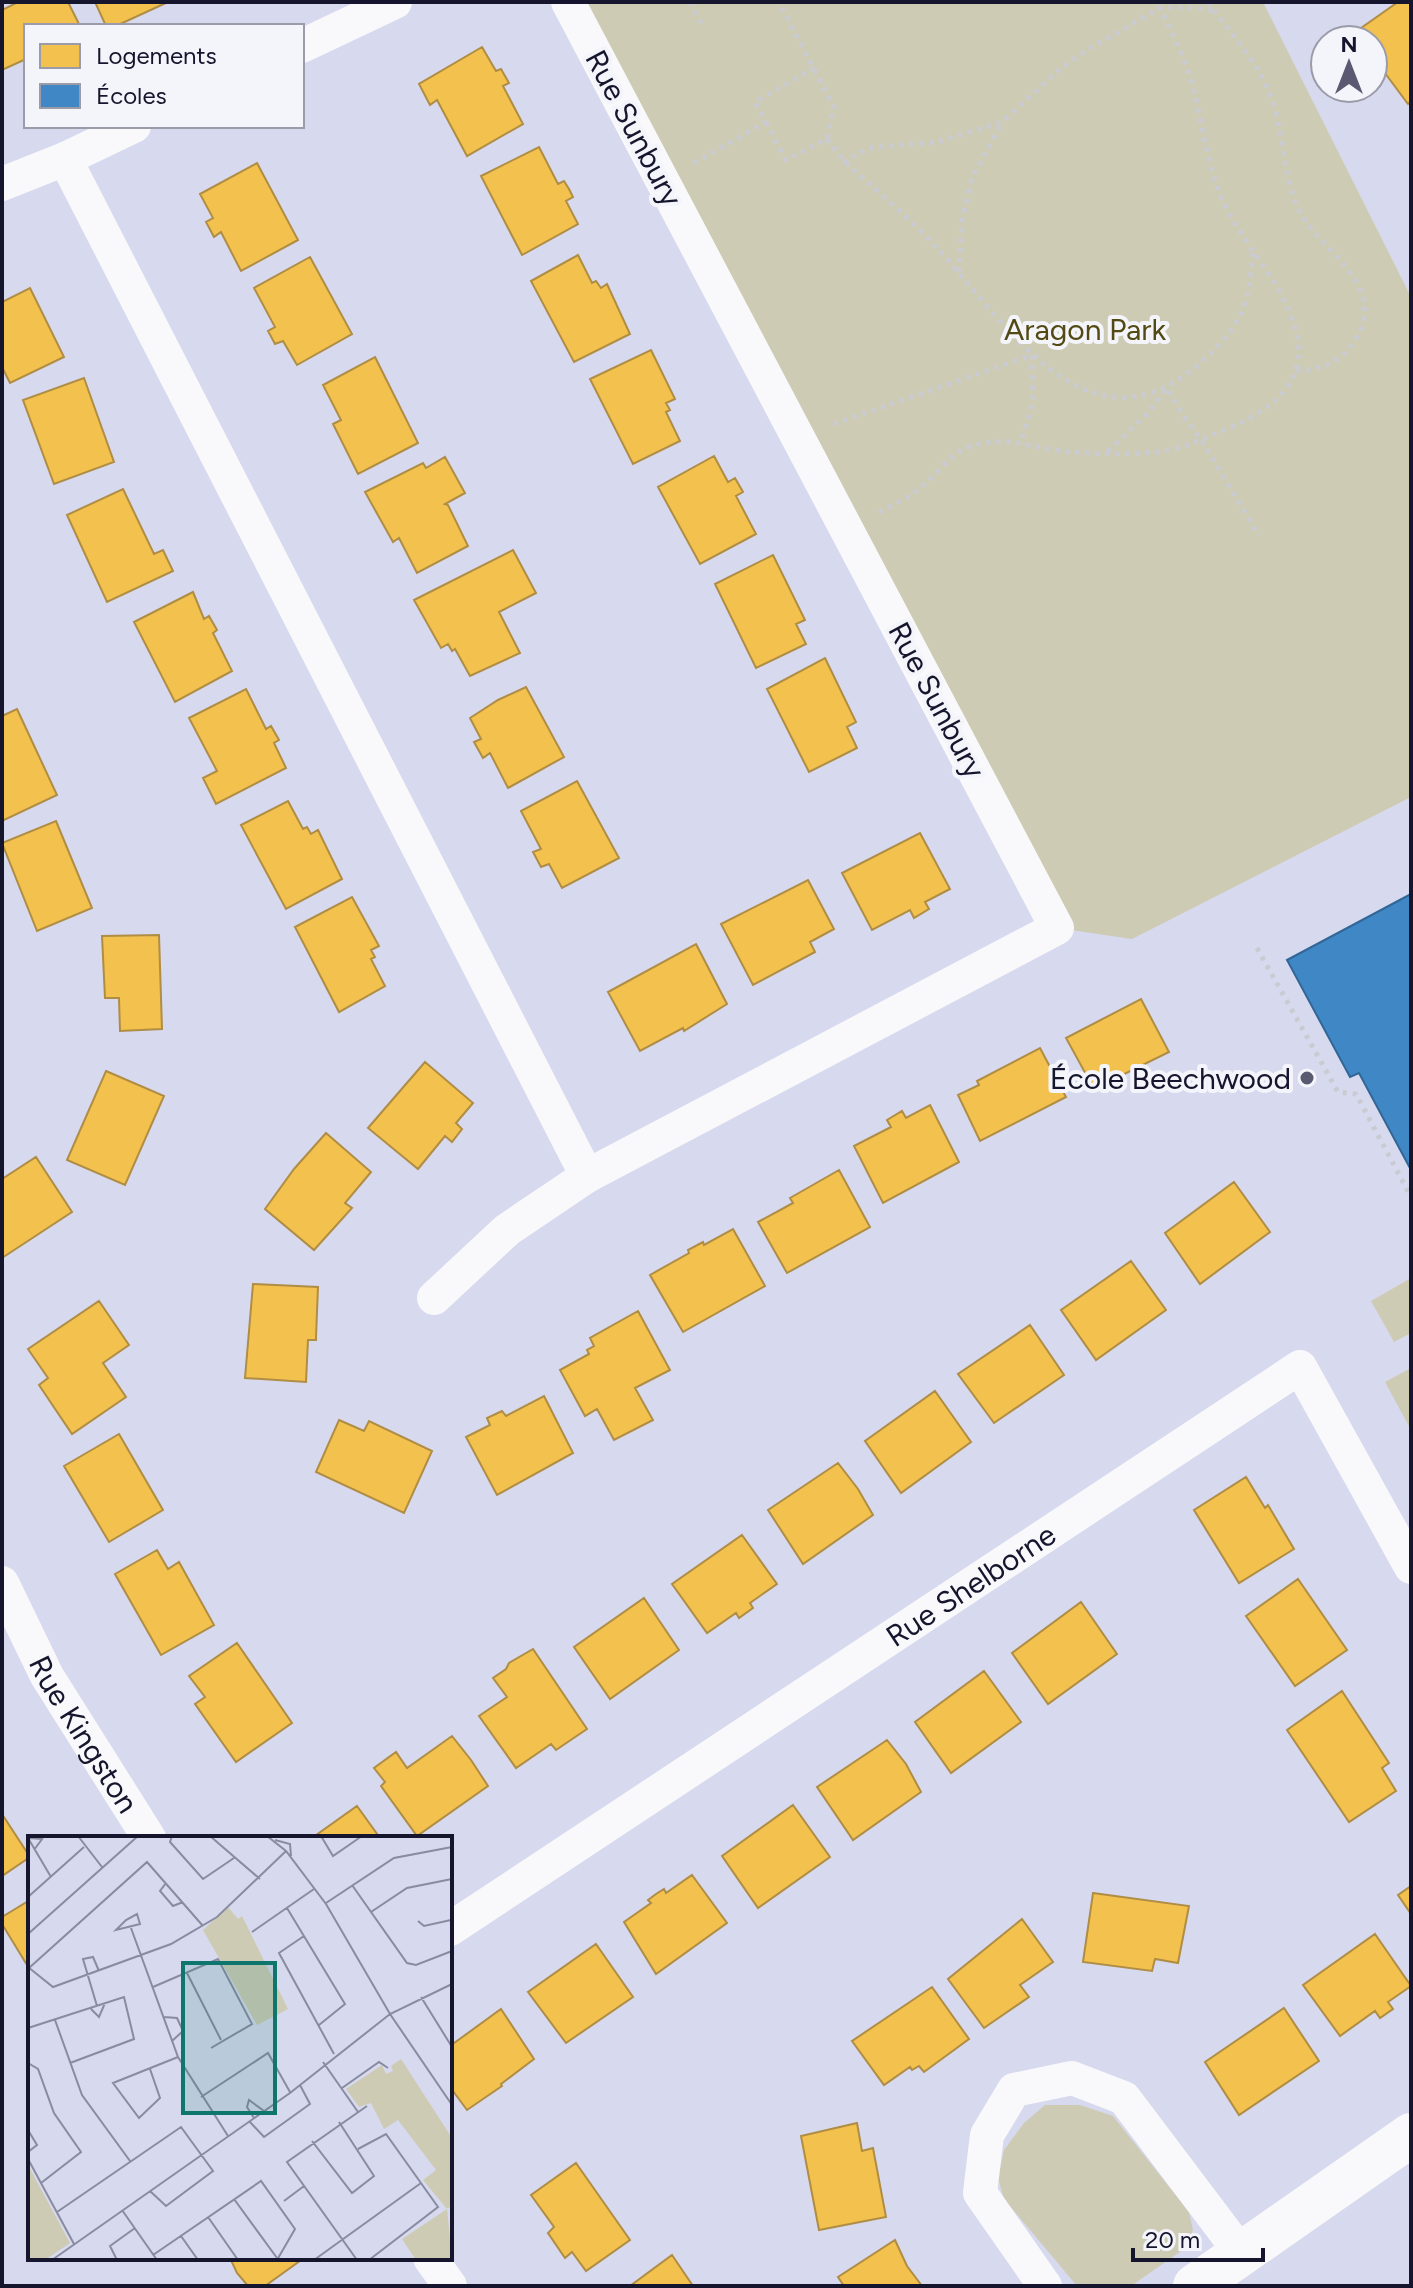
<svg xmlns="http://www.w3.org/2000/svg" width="1413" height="2288" viewBox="0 0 1413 2288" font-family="Figtree,sans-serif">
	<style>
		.green { fill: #cecbb5 }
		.homes { fill: #f2c14e; stroke: #b08d44; stroke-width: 2 }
		.schools { fill: #3f88c5; stroke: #326697; stroke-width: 2 }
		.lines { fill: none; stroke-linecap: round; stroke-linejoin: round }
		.path { stroke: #cacbd2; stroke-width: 5; stroke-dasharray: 4 6; stroke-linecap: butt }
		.street { stroke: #f9f9fc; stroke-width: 34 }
		.secondary { stroke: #f9f9fc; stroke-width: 44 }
		.poi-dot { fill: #595a71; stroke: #f4f4fb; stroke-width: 3 }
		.labels { text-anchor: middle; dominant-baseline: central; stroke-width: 8; stroke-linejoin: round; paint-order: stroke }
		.street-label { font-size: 30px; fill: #15152d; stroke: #f4f4fb }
		.park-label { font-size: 30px; fill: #524a12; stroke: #f4f4fb }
		.poi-label { font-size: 30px; fill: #15152d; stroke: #f4f4fb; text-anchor: end }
		.inset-road { fill: none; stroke: #898ba1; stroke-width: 2 }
		.view { fill: #0f766e; fill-opacity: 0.15; stroke: #0f766e; stroke-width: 4 }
		.inset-edge { fill: none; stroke: #15152d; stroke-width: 4 }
	</style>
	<rect width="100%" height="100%" fill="#d7d9ee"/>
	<path class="green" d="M568 2H1263L1411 297V797L1132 939 1057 928Z
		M1411 1278V1333L1394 1342 1371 1301Z
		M1411 1368V1430L1385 1382Z
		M1045 2105H1080L1113 2116 1189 2212 1193 2230 1184 2249 1131 2286H1077L1004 2199 998 2178 1004 2150 1024 2123Z"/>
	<path class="homes" d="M18 2H68L80 26H26V59L2 70V10Z
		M95 2H168L116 26H106Z
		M1398 2H1411V101L1408 104 1373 57V40H1344Z
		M482 47 496 71 501 69 509 83 503 86 523 124 467 156 437 100 430 105 419 84Z
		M539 147 558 184 564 181 569 189 573 197 566 201 578 224 522 255 481 176Z
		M257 163 298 240 241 271 221 232 214 237 206 222 213 218 200 194Z
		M578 255 592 283 596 281 601 288 607 284 630 334 574 362 531 281Z
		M310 257 352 334 297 365 283 341 275 344 268 331 275 327 254 288Z
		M30 288 64 357 10 383 2 367V302Z
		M651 350 675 399 666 403 670 410 666 412 680 441 633 464 590 379Z
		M375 357 418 443 358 474 333 424 341 420 323 385Z
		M84 378 114 462 54 484 23 400Z
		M714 456 728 482 735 478 743 492 736 496 756 534 700 564 658 487Z
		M445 457 465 493 445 504 448 505 468 546 417 573 399 538 393 542 365 492 423 463 426 468Z
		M123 489 154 554 163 550 173 571 107 602 67 515Z
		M513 550 536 593 499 612 520 653 470 676 455 649 452 651 448 644 441 648 414 600Z
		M773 555 805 620 796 624 806 644 756 668 715 584Z
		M193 592 204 619 209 616 217 630 213 633 232 671 175 702 134 622Z
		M825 658 856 722 847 727 857 748 809 772 767 689Z
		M526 687 564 757 508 788 490 753 483 758 474 742 481 739 470 718 498 700Z
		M246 689 266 729 271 726 279 740 274 743 286 768 216 804 203 778 217 771 189 718Z
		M17 709 57 795 2 821V716Z
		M577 781 619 858 562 888 549 864 541 867 533 852 541 849 521 811Z
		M288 801 303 829 307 827 311 834 318 830 342 879 286 909 241 825Z
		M56 821 92 908 37 931 2 843Z
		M920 833 950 889 925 902 929 909 914 918 910 910 872 930 842 873Z
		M808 880 834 929 810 942 815 952 753 985 721 924Z
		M352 897 379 946 371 950 375 957 371 959 385 986 339 1012 295 927Z
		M159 935 162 1029 120 1031 119 998H105L102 936Z
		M696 944 727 1004 684 1031 683 1028 640 1051 608 992Z
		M1141 999 1169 1052 1094 1089 1066 1038Z
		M1040 1048 1066 1097 980 1141 958 1095 979 1085 977 1081Z
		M425 1062 473 1103 456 1123 462 1129 452 1142 445 1136 418 1169 368 1128Z
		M106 1071 164 1096 125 1185 67 1160Z
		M930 1105 959 1162 883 1203 854 1146 891 1127 887 1120 902 1111 906 1118Z
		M326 1133 371 1172 345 1203 352 1208 314 1250 265 1209 294 1169Z
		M36 1157 72 1212 2 1258V1179Z
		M839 1170 870 1227 787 1273 758 1222 793 1203 790 1198Z
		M1234 1182 1270 1232 1200 1284 1165 1233Z
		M733 1229 765 1286 683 1332 650 1275 689 1253 688 1250 703 1242 704 1245Z
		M1131 1261 1166 1310 1096 1360 1061 1310Z
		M253 1284 318 1287 316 1337V1340H308L306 1382 245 1378Z
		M99 1301 129 1345 103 1363 126 1397 72 1434 39 1385 48 1378 28 1349Z
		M638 1311 670 1370 635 1388 653 1420 614 1440 597 1409 585 1416 560 1370 589 1354 587 1350 594 1346 590 1338Z
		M1030 1325 1064 1375 994 1423 958 1374Z
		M935 1391 971 1442 901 1493 865 1441Z
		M544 1396 573 1453 497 1495 466 1437 490 1425 487 1418 502 1411 506 1416Z
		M339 1420 364 1431 369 1421 432 1451 404 1513 316 1472Z
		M119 1434 163 1510 109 1542 64 1466Z
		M838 1463 858 1489 873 1515 803 1564 768 1510Z
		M1246 1477 1265 1508 1268 1505 1294 1549 1239 1583 1194 1510Z
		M742 1535 777 1584 750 1603 753 1608 739 1618 736 1613 707 1633 672 1584Z
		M157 1550 168 1569 179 1562 214 1625 161 1655 115 1574Z
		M1298 1579 1347 1650 1295 1686 1246 1616Z
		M644 1598 679 1650 610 1699 574 1647Z
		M1081 1602 1117 1654 1048 1704 1012 1653Z
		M237 1643 292 1723 236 1762 195 1704 205 1697 189 1676Z
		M533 1649 587 1729 556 1750 551 1744 516 1768 479 1716 507 1697 493 1678 506 1669 509 1663Z
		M984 1671 1021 1722 951 1773 915 1722Z
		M1342 1691 1389 1763 1382 1768 1396 1791 1349 1822 1287 1730Z
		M452 1736 471 1760 488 1786 417 1836 381 1786 385 1782 374 1768 396 1752 407 1768Z
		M887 1740 906 1764 921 1792 853 1840 817 1787Z
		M793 1805 830 1857 758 1908 722 1856Z
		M357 1806 380 1838H312Z
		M2 1814 30 1857 2 1876Z
		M692 1875 727 1923 656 1974 624 1922 651 1903 648 1900 656 1894 664 1889 666 1893Z
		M1411 1886V1914L1398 1895Z
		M1093 1893 1189 1906 1178 1963 1155 1959 1152 1971 1083 1962Z
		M30 1900V1970L2 1924V1917Z
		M1022 1919 1053 1962 1020 1985 1029 1997 984 2028 948 1979Z
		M1375 1934 1411 1986 1388 2002 1393 2009 1380 2018 1375 2011 1340 2036 1303 1985Z
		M596 1944 633 1997 566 2043 528 1992Z
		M932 1987 969 2039 924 2072 919 2066 912 2070 910 2067 884 2085 852 2041Z
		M1284 2008 1319 2061 1239 2115 1205 2062Z
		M501 2009 534 2059 501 2084 502 2086 467 2110 450 2087V2046Z
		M857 2123 862 2151 873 2148 886 2217 819 2230 801 2136Z
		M576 2163 630 2240 586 2271 572 2252 565 2258 548 2233 554 2227 531 2195Z
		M895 2240 907 2266 922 2286H844L838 2277Z
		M672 2255 693 2286H630Z
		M230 2258H304L265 2286H248L237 2273Z"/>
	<path class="schools" d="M1411 894V1170L1359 1073 1350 1077 1287 960Z"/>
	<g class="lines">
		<path class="path" d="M690 2 701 23
			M1208 2C1229 32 1255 58 1269 92 1284 129 1282 169 1296 204 1315 250 1394 284 1353 343 1339 363 1319 370 1296 371
			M766 122 786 160 827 139 834 107 779 2
			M827 139C844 164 860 175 882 195 900 211 918 228 935 246 1003 318 1087 464 1200 363 1241 327 1249 307 1253 253
			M843 162 869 148 937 142 1002 122 1060 69 1087 50 1160 8 1186 7 1213 10
			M694 163 766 122 755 102 814 68
			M959 272 962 220 972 178 1002 123
			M834 424 1032 355 1033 403 1021 442
			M1108 451 1148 413 1167 388 1184 417 1201 439 1259 536
			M879 512C894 505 913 495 926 483 946 465 952 448 984 443 1011 438 1036 448 1062 451 1089 454 1151 456 1177 448 1190 445 1204 438 1217 433 1295 402 1322 364 1276 285 1258 256 1235 229 1221 197 1205 158 1202 115 1189 74 1181 49 1168 26 1157 2
			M1257 948 1338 1092 1356 1094 1411 1197"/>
		<g class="street">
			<path d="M302 46 395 2"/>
			<path d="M65 159 587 1176"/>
			<path d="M2 184 65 159 134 126"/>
			<path d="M434 1298 507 1230 587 1176 1057 928 568 2"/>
			<path id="s1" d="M2 1583 47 1676 149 1838"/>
			<path id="s2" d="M450 1929 1300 1367 1411 1567"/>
			<path d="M430 2258 450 2286"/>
			<path d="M1045 2286 980 2193 987 2135 1014 2090 1072 2078 1124 2098 1241 2253"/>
		</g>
		<path class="secondary" d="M1195 2286 1411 2135"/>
	</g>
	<circle class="poi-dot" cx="1307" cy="1078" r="8"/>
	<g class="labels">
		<g class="street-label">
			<text transform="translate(634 128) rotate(62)">Rue Sunbury</text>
			<text transform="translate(937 700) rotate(62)">Rue Sunbury</text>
			<text stroke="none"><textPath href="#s2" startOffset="624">Rue Shelborne</textPath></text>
			<text stroke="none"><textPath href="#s1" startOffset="172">Rue Kingston</textPath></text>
		</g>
		<g class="park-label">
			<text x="1085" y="329">Aragon Park</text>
		</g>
		<g class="poi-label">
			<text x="1291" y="1078">École Beechwood</text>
		</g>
	</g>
	<g transform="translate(28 1836)">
		<rect width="424" height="424" fill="#d7d9ee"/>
		<path d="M200 71 210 83 214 80 260 173 229 189 175 94ZM373 223 424 302V371L419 372 424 424H388L374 403 419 373 395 344 408 334 370 284 356 293 343 267 331 271 318 253 354 229 358 238 365 235 363 230ZM0 329 42 407 17 424H0Z" fill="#cecbb5"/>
		<path class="inset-road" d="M50 0 74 31M144 0 142 6 175 43 206 22M182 0 232 43M239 0 258 15 298 68 362 178 424 269M293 0 305 20 334 0M0 2 23 41M0 2 14 3 6 14M247 4 262 8 263 20M138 47 132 55 145 70 155 66M324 49 379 127 388 129 424 115M0 61 56 11M424 62V103M298 67 366 22 424 11M259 72 317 168 291 189M343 76 379 52 424 43M109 78 112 88 88 94 98 84ZM390 85 396 90 423 84M103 92 150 221 200 300M224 96 286 53M0 98 110 0M276 100 251 117 306 218M0 131 25 151 143 108 189 81 258 15M1 132 119 26 175 90M159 137 193 204M125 151 190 123 224 188 183 212M393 161 424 211M69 170 55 123 65 121 71 135M63 173 71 181 77 167M136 181 149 182 155 195 144 205M27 184 54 259 102 325M0 192 96 161 106 203 42 227M295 226 330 276M0 227 10 233 26 277 53 316 13 347M122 233 132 262 111 282 85 247 150 221M314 252 351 226 360 232M173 261 240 217 262 256M226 282 219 271 221 264 236 275M221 285 236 301 282 268 272 249M0 294 9 309 0 316M284 305 324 357 346 340 311 286M330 313 358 298 410 371 341 424M0 323 46 408M206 363 249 422M256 365 276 350M94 374 129 424M29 376 153 291 185 335 138 370 122 355M180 381 210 424M153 400 170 424M125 419 233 345 267 393 249 424M24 424 262 257 362 178 424 148M89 424 82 410 107 392M286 424 393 347M329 424 259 326 339 270"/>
		<path class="view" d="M155 127H247V277H155Z"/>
		<rect width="424" height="424" class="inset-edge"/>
	</g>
	<rect width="1413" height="2288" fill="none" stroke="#15152d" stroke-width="8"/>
	<rect x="24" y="24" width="280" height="104" fill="#f4f4fb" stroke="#9b9ba9" stroke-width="2"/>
	<rect x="40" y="44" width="40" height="24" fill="#f2c14e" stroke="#9b9ba9" stroke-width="2"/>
	<text x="96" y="64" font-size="24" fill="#15152d">Logements</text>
	<rect x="40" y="84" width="40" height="24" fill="#3f88c5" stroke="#9b9ba9" stroke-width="2"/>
	<text x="96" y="104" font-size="24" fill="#15152d">Écoles</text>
	<g transform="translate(1349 64)"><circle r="38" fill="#f4f4fb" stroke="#9b9ba9" stroke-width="2"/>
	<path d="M0-6L14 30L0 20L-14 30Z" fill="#595a71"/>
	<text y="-12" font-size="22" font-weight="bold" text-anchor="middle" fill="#15152d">N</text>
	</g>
	<path d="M1133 2248v12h130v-12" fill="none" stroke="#15152d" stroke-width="4"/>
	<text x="1145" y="2248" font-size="24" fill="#15152d" stroke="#f4f4fb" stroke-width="6" paint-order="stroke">20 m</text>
</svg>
